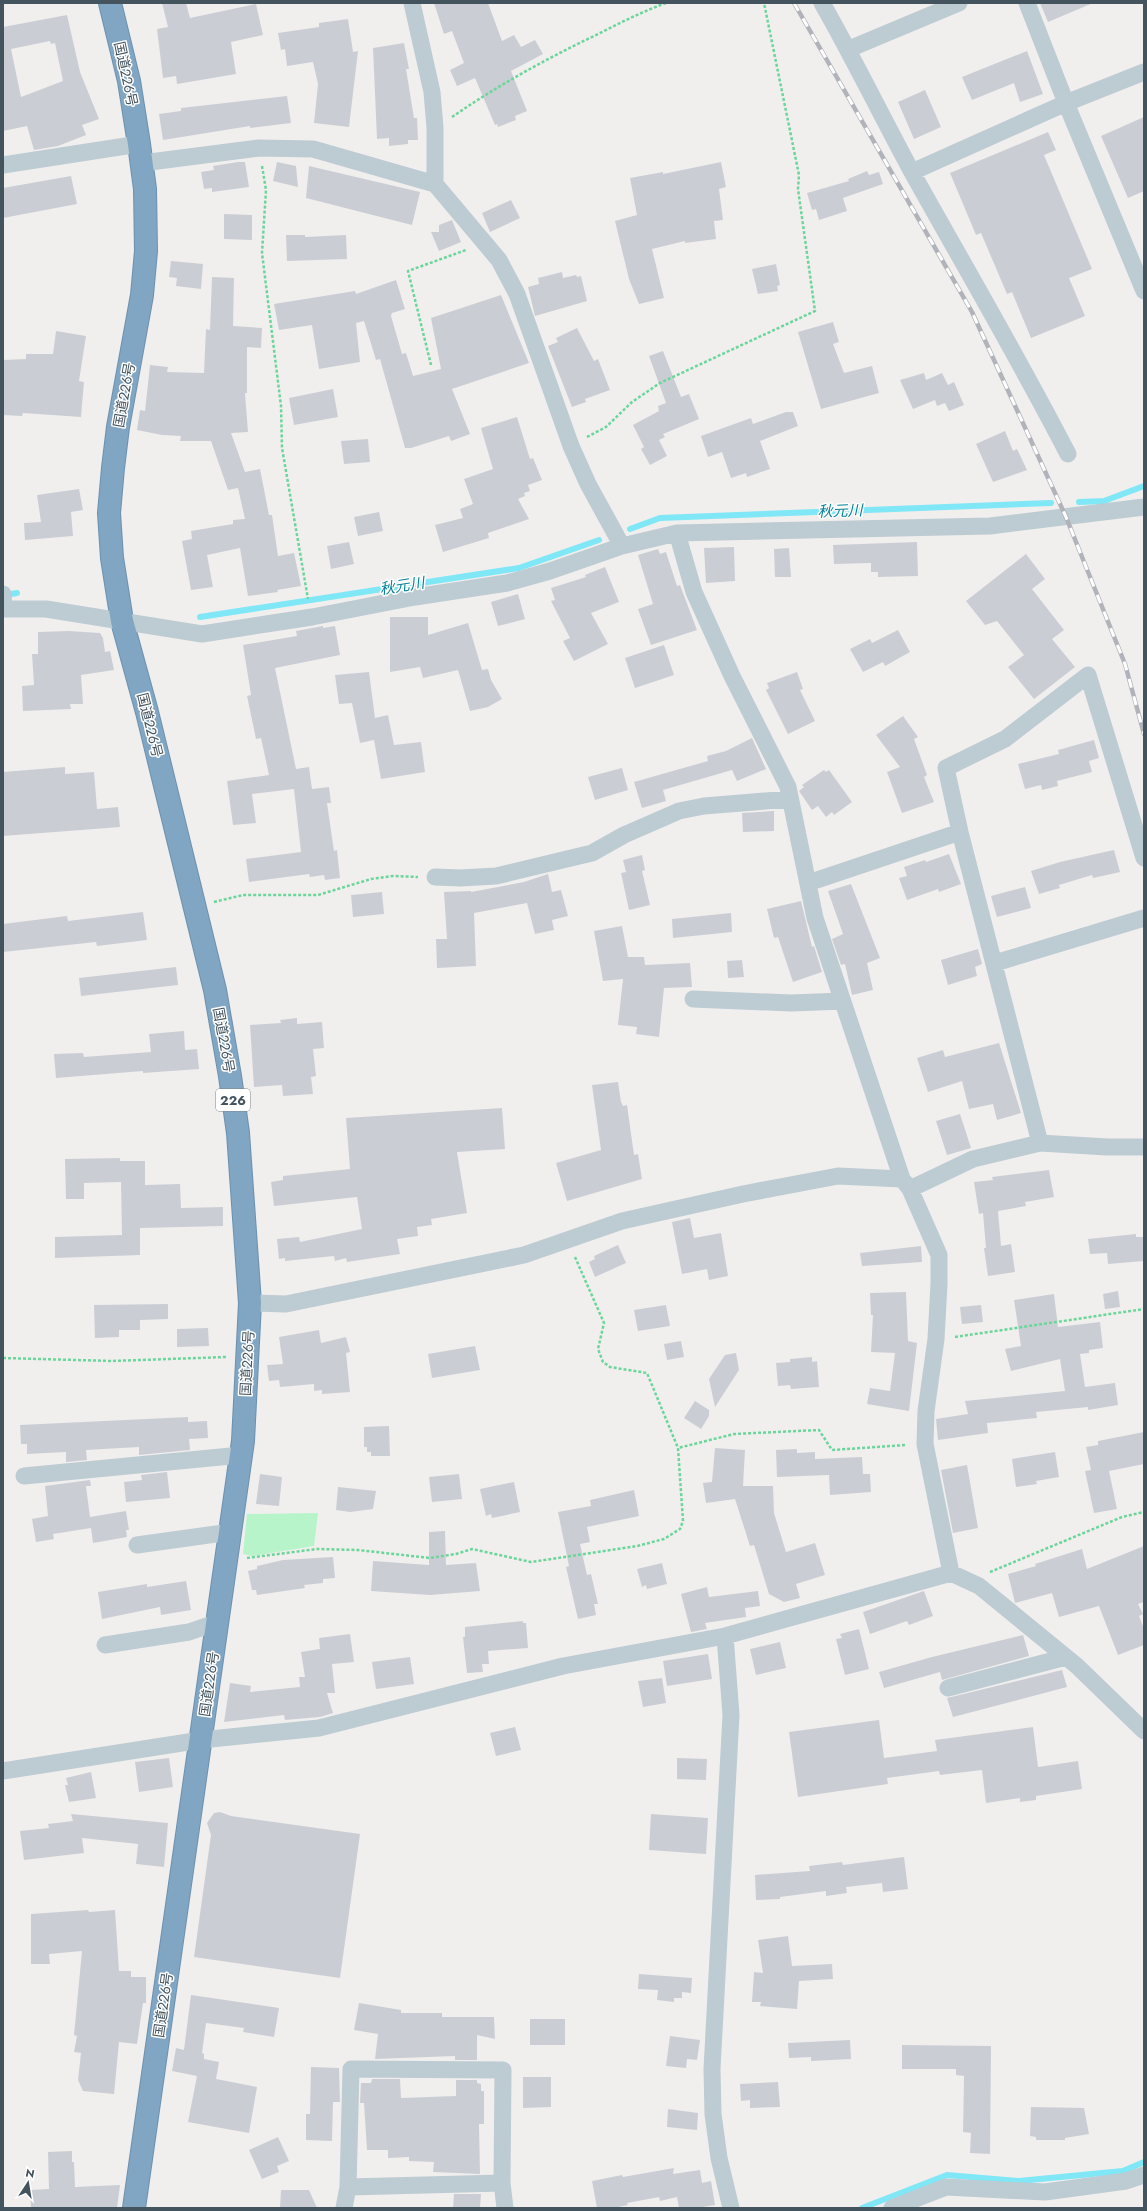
<svg xmlns="http://www.w3.org/2000/svg" width="1147" height="2211" viewBox="0 0 1147 2211" font-family="Jost,'Noto Sans JP',sans-serif">
	<style>
		.green { fill: #b7f4ca }
		.lines { fill: none; stroke-linecap: round; stroke-linejoin: round }
		.stream { stroke: #7fe7f6; stroke-width: 6 }
		.building { fill: #caced4; fill-rule: evenodd }
		.highway-casing { stroke: #6b91af; stroke-width: 24 }
		.path { stroke: #6bd699; stroke-width: 2.5; stroke-dasharray: 3 2; stroke-linecap: butt }
		.street { stroke: #bdcbd2; stroke-width: 17 }
		.highway { stroke: #80a6c3; stroke-width: 22 }
		.rail-casing { stroke: #b0b4ba; stroke-width: 4.5 }
		.rail { stroke: #fff; stroke-width: 3; stroke-dasharray: 9; stroke-linecap: butt }
		.labels { text-anchor: middle; dominant-baseline: central; stroke-width: 3; stroke-linejoin: round; paint-order: stroke }
		.shield { fill: #fff; stroke: #7c878e; stroke-width: 1 }
		.shield-label { font-size: 13px; font-weight: bold; fill: #44545e }
		.street-label { font-size: 14px; fill: #44545e; stroke: #fff }
		.water-label { font-size: 15px; font-style: italic; fill: #038194; stroke: #fff }
	</style>
	<rect width="100%" height="100%" fill="#f1eeee"/>
	<path class="green" d="M318 1513 314 1546 252 1556 243 1554 247 1514Z"/>
	<g class="lines">
		<path class="stream" d="M1079 502 1104 501 1144 486
			M630 529 660 518 1051 503
			M5 595 17 593
			M200 617 519 568 599 540
			M862 2208 947 2175 1019 2181 1123 2171 1144 2162"/>
	</g>
	<path class="building" d="M162 3H186L190 18 256 4 263 35 231 42 236 74 177 84 176 76 163 78 157 29 168 27Z
		M434 3H488L502 41 514 35 521 47 535 40 543 54 511 71 527 111 515 116 516 120 498 127 497 124 495 125 475 78 457 86 450 70 464 63 452 31 444 34Z
		M1040 3H1093L1048 22Z
		M67 15 80 72 99 119 82 125 86 135 58 146 34 150 27 126 3 131V27ZM50 41 51 44 55 43 63 81 21 97 11 49Z
		M348 19 353 52 358 51 349 127 314 123 318 84 313 62 287 66 285 49 281 50 278 33 319 27V23Z
		M404 43 409 69H406L414 118H417L418 140H408V144L389 146V138L377 139 373 48Z
		M1027 51 1043 94 1020 102 1014 83 972 100 962 77Z
		M925 90 941 127 914 139 898 102Z
		M287 96 291 123 250 128V126L163 140 159 114 181 111V108Z
		M1144 117V191L1128 198 1101 136Z
		M1048 132 1056 150 1044 155 1092 269 1069 278 1085 316 1031 338 1012 292 1007 294 981 233 976 235 950 173Z
		M238 162H245L249 187 212 192V188L204 189 201 172 214 170 213 166Z
		M277 162 296 166 298 187 273 181Z
		M721 162 726 187 719 189 723 220 714 221 716 239 685 243V241L652 249 664 298 639 304 629 279 615 221 637 215 630 178 663 172V174Z
		M309 166 420 192 412 225 306 198Z
		M867 171 869 175 879 172 883 184 843 198 847 211 819 220 816 209 812 210 807 193 849 181 848 179Z
		M71 176 77 204 3 218V188Z
		M511 200 520 218 490 232 482 213Z
		M224 214 252 215V240L224 239Z
		M452 220 461 242 439 251 431 232H439V225Z
		M286 235H305V237L346 235 347 259 287 261Z
		M171 261 203 264 201 289 176 286 177 278 169 277Z
		M776 264 780 285 777 286 778 291 758 294 752 269Z
		M562 272 563 278 576 275 577 277 581 276 587 301 535 316 528 287 539 284 538 278Z
		M212 277 234 278 233 326 262 328 261 348 247 347V393H245L248 432 231 433 245 472 260 469 269 515H272L278 556 294 553 301 586 277 590 278 592 248 596 240 548 207 555 213 587 191 590 182 541 192 539 191 531 233 524V520L245 519 238 488 228 490 211 441H180L181 436 162 435 137 430 140 410 145 411 150 365 168 367 167 372 204 373 206 329 210 330Z
		M396 280 405 309 392 313 391 316 402 354 406 353 413 376 441 369 431 318 501 295 529 363 452 389 470 434 451 441 449 436 411 448H405L380 359 376 360 364 321 356 323 360 362 319 369 312 325 279 330 274 304 355 291 356 294Z
		M833 322 839 342 833 344 844 373 872 366 879 393 821 409 798 332Z
		M577 328 594 361 598 359 610 390 585 399 586 402 572 407 548 346 558 342 556 338Z
		M56 331 86 336 79 381 84 382 81 417 23 413 22 416 3 415V360L26 359V354H53Z
		M663 351 681 397 689 394 699 419 663 434 665 437 659 440 667 456 650 465 641 449 644 447 633 425 659 411 658 406 666 403 649 356Z
		M924 373 926 380 942 373 948 385 954 382 964 405 949 411 945 403 937 406 935 400 913 409 900 380Z
		M333 389 338 417 294 425 289 398Z
		M786 412H793L798 426 760 441 770 469 747 477 746 473 731 478 722 452 708 457 701 436 751 418 753 424Z
		M517 417 530 459 533 458 542 480 528 485 530 491 524 493 525 496 518 499 529 519 488 533 489 538 443 552 435 525 463 518 460 509 473 504 464 479 493 469 481 428Z
		M1005 431 1013 451 1017 449 1027 470 993 482 976 444Z
		M368 439 370 462 344 464 341 441Z
		M79 489 83 510 71 512 73 536 25 540 24 523 41 522 37 495Z
		M379 512 383 531 358 536 354 517Z
		M349 542 354 564 331 569 327 546Z
		M917 542 918 576 878 577V572H871V563L834 564 833 545Z
		M734 547 735 581 706 583 704 548Z
		M789 548 791 577H775L774 549Z
		M658 549 660 554 666 552 677 586 680 585 697 630 651 645 638 609 653 604 638 555Z
		M1026 554 1045 579 1032 589 1064 630 1052 639 1075 667 1034 699 1008 667 1024 655 997 621 985 625 966 601Z
		M605 567 619 602 591 613 608 644 574 661 563 641 570 638 551 601 555 600 551 588 586 577 585 575Z
		M518 594 525 619 498 626 491 602Z
		M390 617H428V635L468 623 482 670 488 669 491 680 502 699 488 707 470 711 458 670 423 678 420 667 390 672Z
		M323 626V628L335 626 340 655 275 668 296 769 309 767 312 789 329 787 331 803H327L334 851 337 850 340 878 325 880 324 875 310 877 309 874 249 882 246 859 301 852 294 789 252 794 256 823 233 825 227 781 269 775 261 738 256 739 247 696 251 695 243 645 297 636 296 631Z
		M898 630 910 652 885 666 883 662 863 672 850 649 870 639 872 643Z
		M69 631 100 633 103 638 105 652 110 651 114 670 81 675 83 704H70L71 709 23 711 22 686 34 685 32 654H38V632Z
		M664 645 674 675 635 688 625 658Z
		M369 672 375 718 388 715 394 745 421 742 425 772 381 779 374 740 360 743 352 703 339 704 335 675Z
		M797 672 803 689 800 690 815 721 788 734 766 690 769 688 767 683Z
		M903 716 918 737 914 739 927 775 924 777 934 802 902 813 887 772 900 767 876 735Z
		M752 738 766 769 737 781 732 770 663 790 666 801 642 808 634 782 708 761 707 756 726 751Z
		M1094 740 1099 758 1089 761 1092 772 1057 781 1058 786 1042 790 1041 785 1025 789 1018 764 1059 754 1058 750Z
		M65 767V774L94 772 97 809 118 807 120 827 3 836V772Z
		M622 768 628 790 595 800 588 777Z
		M824 770 826 772 829 770 852 802 834 815 832 812 826 817 818 806 812 810 799 791 804 787 802 785Z
		M774 811V831L743 832 742 813Z
		M1114 850 1120 872 1093 878 1092 875 1059 885 1060 888 1039 894 1031 871 1060 862Z
		M949 854 961 884 939 892 938 889 907 900 899 878 907 876 904 867 925 860 926 862Z
		M642 855 645 870 642 871 650 905 629 910 621 873 626 872 623 860Z
		M548 874 552 892 561 890 568 916 552 920 554 930 535 934 527 903 474 913 476 966 437 968 436 939H447L444 892 471 891V892L524 882Z
		M851 884 880 958 867 963 873 990 852 995 845 964 841 965 832 939 843 934 828 891Z
		M1025 887 1031 908 997 917 991 896Z
		M382 892 384 914 353 917 351 895Z
		M801 901 812 947 814 946 822 972 793 982 778 937 774 938 767 909Z
		M143 912 147 940 97 946 96 942 3 952V924L67 916 68 921Z
		M731 913 732 932 673 938 672 919Z
		M622 926 628 957H644L645 965 690 963 692 987 664 988 659 1037 636 1034 637 1027 618 1025 623 979 603 981 594 931Z
		M978 949 982 964 975 967 977 976 948 985 941 960Z
		M742 960 744 977 728 978 727 961Z
		M176 967 178 985 81 996 79 978Z
		M297 1018V1024L322 1022 324 1048 313 1049 316 1076 311 1077 313 1094 283 1096 282 1085 254 1087 250 1025 281 1023 280 1020Z
		M184 1031 185 1050 197 1049 199 1069 143 1073V1071L56 1078 54 1054 83 1053 84 1057 151 1052 149 1034Z
		M999 1043 1021 1113 997 1120 993 1104 969 1109 962 1081 928 1092 917 1058 943 1050 945 1057Z
		M618 1082 621 1102 623 1106 627 1105 634 1155 638 1154 642 1179 567 1201 556 1163 601 1150 592 1085Z
		M502 1108 505 1149 457 1152 467 1213 431 1219 432 1225 417 1227 418 1236 397 1239 400 1254 347 1262 346 1258 335 1261 334 1256 285 1261V1258L279 1259 277 1239 299 1237 300 1242 362 1229 357 1197 274 1206 271 1182 283 1180V1176L350 1169 346 1118Z
		M960 1114 971 1148 947 1155 936 1121Z
		M120 1158V1161H145V1185L180 1184 181 1208 223 1207V1226L140 1228V1255L55 1258V1237L122 1235 121 1182 84 1183V1199H66L65 1159Z
		M1049 1170 1054 1197 1025 1202 1026 1206 998 1211 1001 1246 1011 1244 1015 1272 988 1276 984 1248H986L983 1213 979 1214 974 1182 993 1180 992 1177Z
		M690 1218 694 1238 721 1233 728 1276 709 1280 707 1269 682 1274 672 1222Z
		M1136 1234V1237H1143L1144 1261 1108 1264 1107 1253 1090 1254 1088 1239Z
		M618 1245 626 1263 595 1277 589 1262 595 1259 594 1256Z
		M921 1246 922 1262 862 1266 860 1253Z
		M1118 1291 1120 1307 1105 1309 1103 1294Z
		M906 1292 908 1341 917 1343 909 1411 867 1404 870 1388 890 1391 895 1353 871 1352 873 1315H871L870 1293Z
		M1054 1294 1058 1327 1100 1322 1103 1348 1089 1350V1353L1080 1354 1085 1387 1115 1383 1118 1405 1088 1410V1407L1036 1412 1037 1418 987 1423 988 1433 938 1440 936 1419 968 1414 965 1401 1065 1391 1060 1359 1011 1371 1005 1349 1021 1346 1014 1300Z
		M168 1304V1319L140 1320V1330H119V1337L95 1338 94 1305Z
		M666 1305 670 1326 638 1331 634 1310Z
		M981 1305 983 1322 962 1324 960 1307Z
		M208 1328 209 1346 177 1347V1329Z
		M319 1330 321 1343 346 1337 350 1352 346 1353 350 1392 322 1394V1390L314 1391V1384L280 1387 279 1380 269 1381 267 1365 283 1364 279 1337Z
		M681 1341 684 1357 667 1360 664 1344Z
		M475 1346 480 1370 432 1378 428 1354Z
		M736 1353 739 1370 715 1407 709 1379 725 1355Z
		M812 1357V1362L817 1361 819 1387 791 1389 790 1385 778 1386 776 1363 790 1362V1359Z
		M695 1401 709 1410V1416L701 1429 684 1418Z
		M188 1417V1422L207 1421 208 1438 189 1439 190 1450 139 1455V1447L86 1450 87 1460 66 1462V1452L27 1454V1444H21L20 1425Z
		M389 1426 390 1456H371V1452H367V1447H364V1427Z
		M1144 1432V1464L1109 1471 1117 1509 1094 1513 1085 1471 1091 1470 1086 1447 1098 1445V1441Z
		M715 1448 745 1450 743 1486H773L774 1513 786 1552 815 1543 825 1575 796 1584 800 1598 784 1602 769 1594 754 1545 750 1546 735 1499 706 1503 703 1483 712 1482Z
		M797 1449V1453L815 1452V1459L862 1457 863 1474H870L871 1492 830 1495 829 1475 777 1477 776 1450Z
		M1055 1452 1059 1477 1036 1481 1037 1484 1016 1487 1012 1459Z
		M967 1465 978 1528 953 1533 941 1470Z
		M167 1472 170 1498 126 1502 124 1482 142 1480 141 1475Z
		M260 1474 282 1477 279 1506 256 1504Z
		M459 1474 462 1499 432 1502 429 1477Z
		M90 1480 91 1486H86L90 1517 126 1511 129 1530H126L127 1537 93 1543 91 1528 53 1534 54 1539 36 1542 32 1519 48 1516 45 1486Z
		M514 1482 520 1512 492 1518 491 1514 486 1516 480 1489Z
		M338 1487 376 1491 373 1509 350 1512 336 1510Z
		M634 1490 639 1516 587 1527 590 1542 580 1544 587 1575 591 1574 598 1604H594L596 1615 578 1619 566 1567 569 1566 558 1512 591 1506 590 1500Z
		M445 1531 446 1565 476 1563 480 1591 430 1595 371 1591 373 1561 429 1565V1532Z
		M1144 1546V1602L1138 1604 1143 1614 1139 1616 1144 1629V1645L1118 1655 1099 1606 1059 1617 1052 1593 1015 1603 1008 1574 1036 1566 1035 1564 1082 1549 1087 1569Z
		M333 1557 335 1578 323 1579V1583L304 1585 305 1588 257 1595 256 1590H252L248 1571 257 1569V1566L283 1560Z
		M662 1563 667 1584 647 1589 646 1585 642 1587 637 1569Z
		M186 1581 191 1610 161 1615 160 1607 102 1619 98 1592 147 1584V1587Z
		M707 1587 709 1597 758 1591 760 1606 745 1608 746 1617 705 1623 707 1629 691 1632 681 1594Z
		M924 1591 933 1616 909 1625 907 1621 870 1634 863 1612Z
		M523 1621V1623H526L528 1648 488 1651 489 1664H482L483 1672 467 1673 463 1637H465V1627Z
		M859 1629 869 1669 845 1675 836 1639 842 1638 840 1634Z
		M350 1634 354 1662 332 1664 335 1693H327L333 1713 320 1717 285 1720 284 1715 224 1722 230 1683 251 1686 250 1692 300 1687 299 1677H305L301 1652 320 1649 319 1638Z
		M1023 1635 1029 1656 942 1680 940 1672 884 1688 879 1672 932 1657Z
		M780 1642 786 1668 756 1675 750 1649Z
		M708 1654 712 1679 667 1686 663 1661Z
		M410 1657 414 1684 376 1689 372 1662Z
		M1062 1670 1067 1687 953 1717 947 1698Z
		M662 1678 666 1703 643 1707 638 1681Z
		M879 1720 884 1758 937 1751 935 1740 1033 1727 1038 1767 1078 1761 1082 1789 1036 1796V1800L1020 1802V1798L986 1803 982 1770 940 1775 939 1771 887 1778 888 1784 798 1797 789 1732Z
		M515 1727 521 1750 496 1756 490 1733Z
		M169 1758 173 1787 139 1792 135 1762Z
		M677 1758 707 1759 706 1780 677 1779Z
		M91 1772 96 1798 69 1802 65 1785H68L66 1778Z
		M220 1812 231 1816 360 1834 340 1978 194 1957 211 1835 207 1823 214 1813Z
		M71 1814 168 1823 164 1867 136 1864 138 1844 82 1838 84 1853 24 1860 20 1831 49 1828 48 1824 73 1821Z
		M651 1814 708 1818 706 1854 649 1850Z
		M904 1857 908 1889 883 1892 882 1883 846 1887 847 1893 826 1896V1891L780 1897V1899L756 1900 755 1875 810 1871 809 1866 842 1862 843 1865Z
		M88 1910 89 1912 115 1910 119 1971H131V1977H146V2003H143L137 2044 119 2042 114 2094 83 2091 78 2080 81 2053 74 2052 77 2036 74 2035 82 1951 49 1954 50 1964H31V1914Z
		M788 1936 792 1966 832 1964 833 1979 799 1981 797 2009 760 2006 761 2002H752L754 1972 763 1973 758 1940Z
		M639 1974 692 1978 691 1993 682 1992V1998H674V2002L657 2000 658 1990 638 1989Z
		M191 1995 279 2008 274 2037 243 2032 244 2028 206 2023 202 2053 204 2054V2059L219 2062 216 2079 257 2087 249 2133 188 2122 197 2076 172 2071 176 2048 184 2050Z
		M359 2003 401 2010V2013H442V2017H494L495 2039 477 2035V2060H455V2056L375 2059 378 2034 354 2030Z
		M530 2019H565V2045H530Z
		M670 2036 700 2040 697 2060 687 2059 686 2068 666 2066Z
		M850 2040 851 2059 811 2061V2057L789 2058 788 2043Z
		M902 2045 991 2046 990 2154 970 2153 971 2133 963 2132 964 2076 956 2075V2069H902Z
		M311 2067 339 2068 340 2102H333L332 2141 306 2140V2114H310Z
		M523 2077H551V2107L523 2108Z
		M372 2079H400L401 2098 456 2096V2080H477V2083L481 2084V2091H484V2124H479L480 2174 433 2172 434 2162 409 2161V2157L388 2158V2150H367L364 2103H360L361 2083H371Z
		M778 2082 780 2107 750 2108V2100L741 2101 740 2084Z
		M1031 2107 1084 2108 1089 2134 1065 2138V2140H1036V2137L1030 2136Z
		M668 2109 698 2113 697 2130 667 2127Z
		M278 2137 289 2161 277 2166 279 2172 262 2179 249 2150Z
		M72 2151V2162H74L75 2187 120 2185 117 2208H31L30 2190 49 2189 48 2152Z
		M674 2168 673 2174 700 2170 702 2183 711 2181 715 2205 696 2208H679L677 2197 660 2201 659 2197 627 2203 628 2205 613 2208H597L592 2181 622 2175 623 2177Z
		M281 2190H309L317 2208H280Z
		M454 2194H481L480 2208H453Z"/>
	<g class="lines">
		<g class="highway-casing">
			<path id="highway" d="M110 3 129 81 139 144 145 189 146 251 142 295 118 427 113 468 109 513 112 558 122 621 147 712 215 990 230 1076 238 1133 250 1303 243 1441 134 2208"/>
		</g>
		<path class="path" d="M452 117C497 86 544 60 594 36 618 24 641 12 666 3
			M262 166 266 190 262 253 281 406 282 448 308 599
			M431 365 408 271 466 250
			M587 437 606 427 632 402 660 383 815 311 798 189 799 175 764 3
			M214 902 243 895H318L371 879 393 876 418 877
			M575 1257 604 1323 598 1349 603 1362 610 1367 647 1373 678 1448
			M955 1337 1144 1309
			M3 1358 112 1361 226 1357
			M247 1558 317 1549 358 1550 430 1558 456 1554 472 1549 531 1562 637 1546 664 1539 680 1529 683 1521 678 1448 734 1434 819 1430 832 1450 906 1445
			M990 1572 1122 1517 1144 1512"/>
		<path class="street" d="M412 3 432 92 435 128V184
			M822 3C854 59 882 117 913 174 965 267 1019 359 1068 454
			M1027 3 1066 103 1144 291
			M849 49 959 3
			M142 163 259 148 313 149 435 184 499 260 517 294 571 446 588 484 622 546
			M3 165 139 144
			M912 172 1066 103 1144 72
			M677 533 694 592 732 676 788 787 815 918 902 1179 910 1189 939 1255V1284L936 1339 926 1411 925 1444 951 1573 979 1586 1077 1666 1144 1731
			M3 594 4 609
			M3 609H46L202 634 312 617 415 597 507 583 550 571 622 546 677 533 990 526 1144 507
			M435 877 460 878 496 876 592 853 624 835 679 811 704 806 790 799
			M808 883 960 832
			M995 963 1144 918
			M693 999 791 1003 843 1001
			M1040 1143 960 832 946 768 1005 739 1088 675 1144 858
			M910 1189 973 1159 1040 1143 1107 1147H1144
			M250 1303 286 1304 524 1255 622 1221 743 1194 838 1176 902 1179
			M24 1476 241 1455
			M137 1545 230 1532
			M725 1636 731 1715 712 2069 713 2114 719 2158 731 2208
			M105 1645 189 1632 218 1622
			M948 1688 1066 1657
			M3 1771 201 1740 319 1728 563 1666 725 1636 951 1573
			M348 2187 502 2183
			M344 2208 348 2187 351 2069 503 2070 502 2183 505 2208
			M892 2208 946 2187 1045 2192 1126 2181 1144 2175"/>
		<use href="#highway" class="highway"/>
		<g class="rail-casing">
			<path id="rail" d="M794 3 972 312 1066 517 1125 664 1144 734"/>
		</g>
		<use href="#rail" class="rail"/>
	</g>
	<g class="labels">
		<rect class="shield" x="216" y="1089" width="34" height="22" rx="3"/>
		<g class="shield-label">
			<text x="233" y="1100">226</text>
		</g>
		<g class="street-label">
			<text transform="translate(126 74) rotate(78)">国道226号</text>
			<text transform="translate(124 395) rotate(-80)">国道226号</text>
			<text transform="translate(150 725) rotate(76)">国道226号</text>
			<text transform="translate(224 1040) rotate(80)">国道226号</text>
			<text transform="translate(247 1363) rotate(-87)">国道226号</text>
			<text transform="translate(209 1684) rotate(-82)">国道226号</text>
			<text transform="translate(163 2005) rotate(-82)">国道226号</text>
		</g>
		<g class="water-label">
			<text transform="translate(840 511) rotate(-2)">秋元川</text>
			<text transform="translate(402 586) rotate(-9)">秋元川</text>
		</g>
	</g>
	<rect width="1147" height="2211" fill="none" stroke="#44545e" stroke-width="8"/>
	<g transform="translate(28 2183) rotate(12)" stroke="#ffffff" stroke-width="3" paint-order="stroke">
	<path d="M0-3L7 15L0 10L-7 15Z" fill="#44545e"/>
	<text y="-6" font-size="11" font-weight="bold" text-anchor="middle" fill="#44545e">N</text>
	</g>
</svg>
